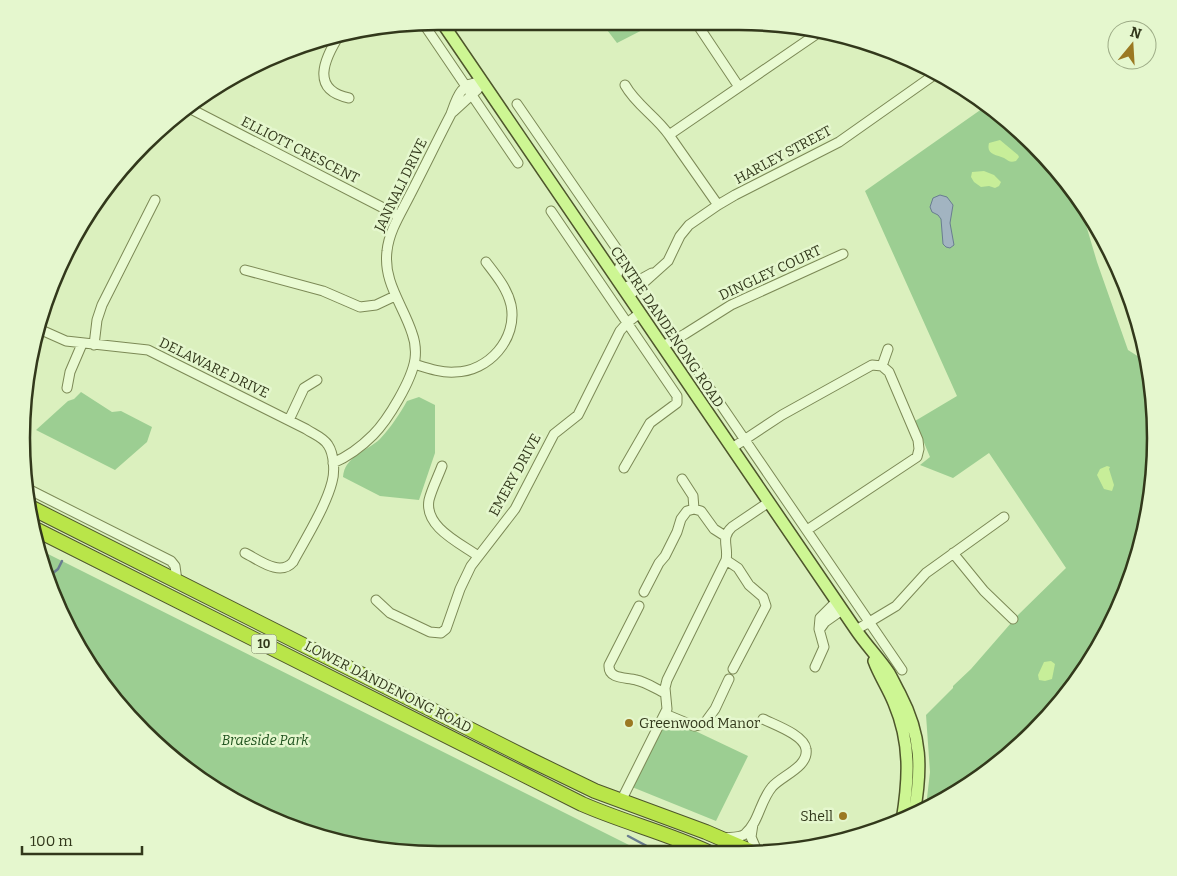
<svg xmlns="http://www.w3.org/2000/svg" width="1177" height="876" viewBox="0 0 1177 876" font-family="Bitter,serif">
	<style>
		.green { fill: #9cce92 }
		.sand { fill: #c7ee99 }
		.water { fill: #a2b4c1; stroke: #697d90 }
		.lines { fill: none; stroke-linecap: round; stroke-linejoin: round }
		.stream { stroke: #697d90; stroke-width: 2.5 }
		.minor-casing { stroke: #7c8956; stroke-width: 11 }
		.major-casing { stroke: #4e562b; stroke-width: 14 }
		.highway-casing { stroke: #4e562b; stroke-width: 16 }
		.minor { stroke: #e9fad2; stroke-width: 9 }
		.major { stroke: #cdf693; stroke-width: 11 }
		.highway { stroke: #b9e549; stroke-width: 14 }
		.poi-dot { fill: #9b7923; stroke: #e5f7ce; stroke-width: 2 }
		.labels { text-anchor: middle; dominant-baseline: central; stroke-width: 5; stroke-linejoin: round; paint-order: stroke }
		.shield { fill: #e5f7ce; stroke: #687151; stroke-width: 1 }
		.shield-label { font-size: 12px; font-weight: bold; fill: #32381b }
		.street-label { font-size: 14px; fill: #32381b; stroke: #e5f7ce }
		.poi-label { font-size: 14px; fill: #32381b; stroke: #e5f7ce; text-anchor: start }
		.park-label { font-size: 14px; font-style: italic; fill: #225521; stroke: #e5f7ce }
		.rim { fill: none; stroke: #32381b; stroke-width: 2.5 }
	</style>
	<rect width="100%" height="100%" fill="#dbf0be"/>
	<path class="green" d="M601 22H658L617 43Z
		M986 106 1070 185 1078 198 1097 262 1128 350 1147 362 1155 411 1152 493 1134 572 1100 647 1052 713 992 769 926 807 930 772 926 715 953 688V686L971 669 1018 615 1066 568 989 453 953 478 920 465 930 457 915 421 957 396 865 191Z
		M81 392 112 412 121 411 152 427 147 442 115 470 36 430 68 401 74 399Z
		M419 397 435 405V453L419 500 380 496 343 477C344 457 367 451 380 439 391 427 399 415 407 401Z
		M42 551 62 561 643 852 410 854 304 833 230 799 163 752 107 691 53 597Z
		M667 720 689 728 748 756 716 821 632 787Z"/>
	<path class="sand" d="M1000 140 1018 155 1019 157 1016 161C1010 163 1009 161 1004 158 996 154 986 155 989 143Z
		M984 171 994 175 1001 182 999 186 995 188 989 186 981 187 974 182 971 177 972 172Z
		M1107 466 1110 467 1109 469 1114 485 1112 491 1104 489 1097 475 1100 469Z
		M1051 661 1055 664 1052 679 1045 681 1039 680 1038 675 1044 662Z"/>
	<path class="water" d="M940 195 947 197 953 205 950 223 954 245 950 248 946 247 943 244 941 219 938 215 932 212 930 207 933 198Z"/>
	<g class="lines">
		<path class="stream" d="M48 577 58 569 62 561
			M628 836 658 852"/>
		<g class="minor-casing">
			<path id="minor" d="M423 23 518 163
				M699 27 739 87
				M340 34C324 59 310 90 349 98
				M625 85C636 105 656 116 669 135
				M517 104 621 255 622 260 616 278
				M189 108 399 216
				M453 112 477 90 482 82
				M718 205 669 135 821 31
				M551 211 677 396V403L650 423 624 468
				M245 270 323 291 360 307 376 305 395 296
				M623 289 652 273
				M629 296 668 261 680 236 689 225 718 205 735 195 839 142 934 75
				M39 329 66 341 148 350 306 429C313 434 323 437 328 445 334 454 335 472 332 482 326 506 305 540 293 562 280 577 259 560 245 553
				M676 339 902 670
				M94 345 97 320 102 305 155 200
				M663 346 685 334 731 305 843 254
				M414 364C427 368 441 373 455 372 488 372 518 339 511 305 507 288 496 275 486 262
				M882 366 888 349
				M67 388 70 372 82 344
				M289 420 304 388 317 380
				M732 448 782 415 872 365 882 366 889 372 918 440 919 449 917 457 807 530
				M333 463C347 457 362 446 373 435 388 420 412 380 415 359 416 351 415 341 412 333 403 305 383 282 387 251 389 231 401 213 410 195 424 168 437 141 451 114 457 97 461 82 482 82
				M442 466C438 477 432 488 429 500 424 527 460 543 478 556
				M682 479 693 496 694 509
				M28 489 171 561 175 566 177 581
				M953 553 984 591 1013 619
				M726 560 738 568 749 585 763 597 766 606 733 669
				M644 592 659 563 665 556 677 532 681 519 687 511 694 509 701 511 714 529 725 536
				M376 600 390 613 430 632 441 633 446 629 460 589 471 566 515 509 554 434 578 415 620 331 627 323 640 313
				M639 606 609 665C608 680 627 677 636 680 646 682 656 689 665 693
				M820 629 825 622 842 610
				M856 630 896 606 926 573 1004 517
				M815 667 824 647 819 629 820 618 836 602
				M665 714 694 726 704 724 715 709 729 679
				M621 801 667 709 665 688 667 680 726 560C729 547 720 538 732 527L769 502
				M753 824 751 837 757 851
				M723 838C730 837 740 838 745 834 759 822 760 801 772 787 781 776 809 767 806 749 804 735 775 725 763 719"/>
		</g>
		<g class="major-casing">
			<path id="major" d="M441 21 856 630C866 645 879 658 889 673 893 680 896 687 900 694 922 736 922 769 914 814
				M874 661C879 675 888 688 894 703 911 743 909 779 902 821"/>
		</g>
		<g class="highway-casing">
			<path id="highway" d="M32 508 531 760 595 791 706 832 750 851
				M37 530 582 804C623 822 667 833 708 852"/>
		</g>
		<use href="#minor" class="minor"/>
		<use href="#major" class="major"/>
		<use href="#highway" class="highway"/>
	</g>
	<g class="poi-dot">
		<circle cx="629" cy="723" r="5"/>
		<circle cx="843" cy="816" r="5"/>
	</g>
	<g class="labels">
		<rect class="shield" x="251.5" y="634.5" width="25" height="19" rx="4"/>
		<g class="shield-label">
			<text x="264" y="644">10</text>
		</g>
		<g class="street-label">
			<text transform="translate(300 150) rotate(27)">ELLIOTT CRESCENT</text>
			<text transform="translate(783 155) rotate(-28)">HARLEY STREET</text>
			<text transform="translate(401 185) rotate(-64)">JANNALI DRIVE</text>
			<text transform="translate(770 273) rotate(-25)">DINGLEY COURT</text>
			<text transform="translate(667 327) rotate(56)">CENTRE DANDENONG ROAD</text>
			<text transform="translate(214 368) rotate(26)">DELAWARE DRIVE</text>
			<text transform="translate(515 475) rotate(-61)">EMERY DRIVE</text>
			<text transform="translate(388 687) rotate(27)">LOWER DANDENONG ROAD</text>
		</g>
		<g class="poi-label">
			<text x="639" y="723">Greenwood Manor</text>
			<text x="833" y="816" text-anchor="end">Shell</text>
		</g>
		<g class="park-label">
			<text x="265" y="740">Braeside Park</text>
		</g>
	</g>
	<path d="M0 0H1177V876H0ZM438 30H739A408 408 0 0 1 1147 438V438A408 408 0 0 1 739 846H438A408 408 0 0 1 30 438V438A408 408 0 0 1 438 30Z" fill="#e5f7ce" fill-rule="evenodd"/>
	<path class="rim" d="M438 30H739A408 408 0 0 1 1147 438V438A408 408 0 0 1 739 846H438A408 408 0 0 1 30 438V438A408 408 0 0 1 438 30Z"/>
	<g transform="translate(1132 45) rotate(18)"><circle r="24" fill="#e5f7ce" stroke="#9dab86"/>
	<path d="M0-4L9 19L0 12L-9 19Z" fill="#9b7923"/>
	<text y="-8" font-size="14" font-weight="bold" text-anchor="middle" fill="#32381b">N</text>
	</g>
	<path d="M22 846v8h120v-8" fill="none" stroke="#32381b" stroke-width="2.5"/>
	<text x="30" y="846" font-size="15" fill="#32381b" stroke="#e5f7ce" stroke-width="4" paint-order="stroke">100 m</text>
</svg>
